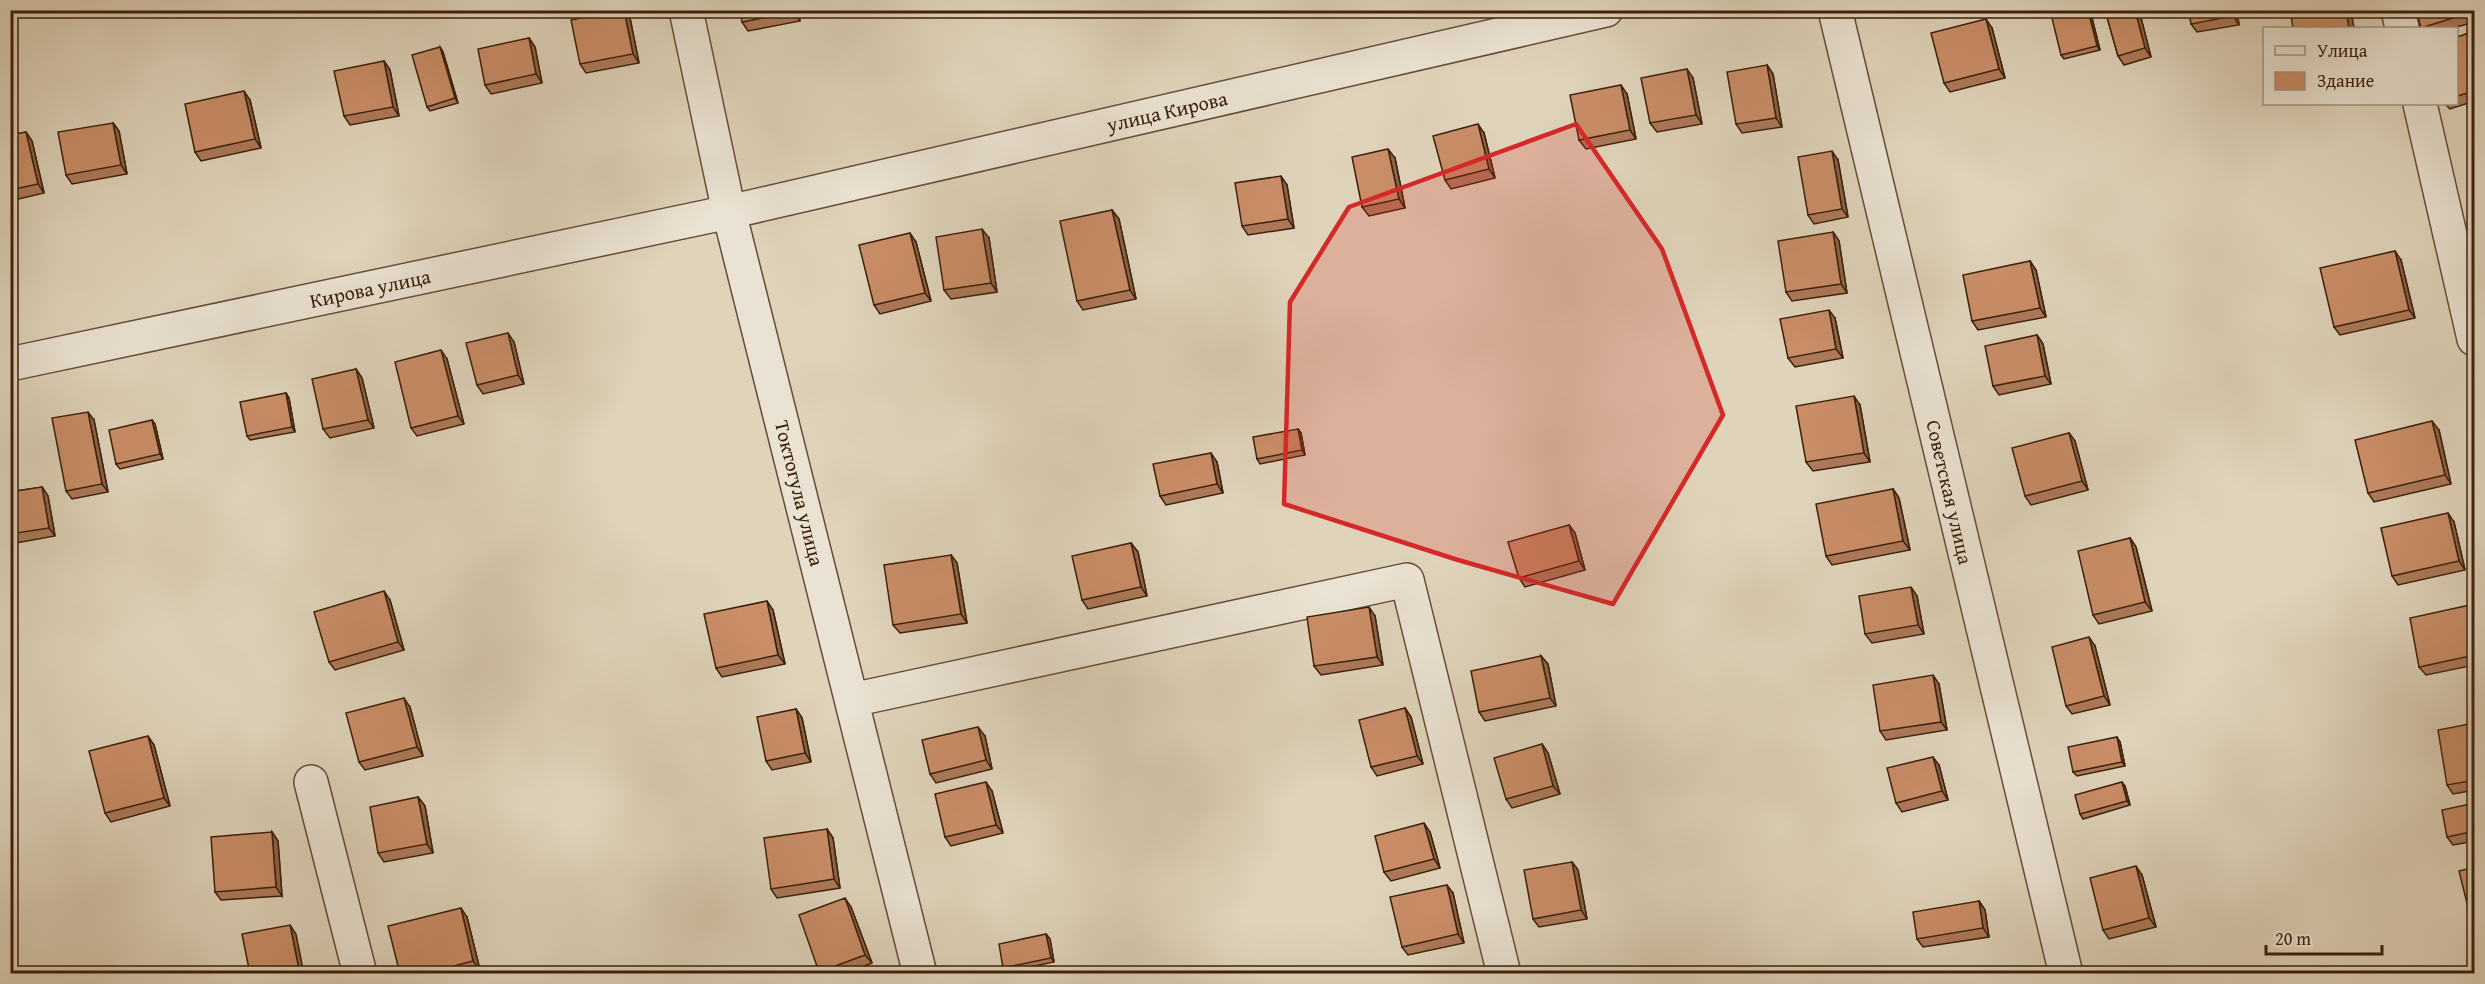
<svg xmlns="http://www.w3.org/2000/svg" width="2485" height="984" viewBox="0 0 2485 984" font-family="'Gentium Book Plus',serif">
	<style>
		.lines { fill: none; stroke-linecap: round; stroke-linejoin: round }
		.minor-casing { stroke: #654d37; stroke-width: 36 }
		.minor { stroke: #eae2d2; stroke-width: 33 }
		.wall { fill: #ad7959; stroke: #3c200b; stroke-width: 1.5 }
		.shaded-wall { fill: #8d6348; stroke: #3c200b; stroke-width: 1.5 }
		.building { fill: #c98d67; stroke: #3c200b; stroke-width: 1.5 }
		.marked { fill: #d62828; fill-opacity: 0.2; stroke: #d62828; stroke-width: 4.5; stroke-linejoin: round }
		.labels { text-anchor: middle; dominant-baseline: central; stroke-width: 4.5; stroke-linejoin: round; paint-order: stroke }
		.street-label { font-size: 20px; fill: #3c200b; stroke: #eae2d2 }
	</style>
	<rect width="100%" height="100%" fill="#dfd3ba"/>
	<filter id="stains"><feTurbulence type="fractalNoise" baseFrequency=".00333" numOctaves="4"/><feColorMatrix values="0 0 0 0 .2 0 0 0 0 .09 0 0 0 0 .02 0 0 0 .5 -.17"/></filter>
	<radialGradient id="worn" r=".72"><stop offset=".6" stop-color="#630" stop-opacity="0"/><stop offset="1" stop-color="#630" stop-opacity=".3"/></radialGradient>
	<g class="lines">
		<g class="minor-casing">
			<path id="minor" d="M686 10 729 212 920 974
				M1835 10 2066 974
				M2398 10 2402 28
				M2420 104 2474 339
				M10 364 729 212 1606 10
				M852 700 1407 580 1504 974
				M311 782 360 974"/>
		</g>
		<use href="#minor" class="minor"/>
	</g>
	<path class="wall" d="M798 10 800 21 748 31 742 22Z
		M2090 10 2100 50 2064 59 2061 55Z
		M2105 10H2139L2151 57 2124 65 2118 56Z
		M2189 10H2237L2239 25 2197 32 2191 24Z
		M2416 10H2475V22L2453 28H2422Z
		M630 18 639 63 586 73 580 64Z
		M1992 28 2005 78 1950 92 1944 83Z
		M2475 31V101L2450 109 2445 104H2457V37Z
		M529 38 535 47 542 83 491 94 485 85Z
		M440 47 443 52 458 103 430 111 427 107Z
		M384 61 390 70 399 116 350 125 344 116Z
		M1767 65 1773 74 1782 127 1742 133 1736 124Z
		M1693 78 1702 124 1657 132 1650 123Z
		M1627 94 1636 139 1586 149 1579 140Z
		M250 100 261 148 201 161 195 152Z
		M113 123 119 131 127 174 72 184 66 175Z
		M26 132 32 141 44 193 10 201V135Z
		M1484 133 1495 178 1451 189 1445 180Z
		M1395 158 1405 208 1369 216 1362 207Z
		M1838 160 1848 217 1814 224 1808 215Z
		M1287 185 1294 228 1248 235 1242 226Z
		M1112 210 1119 219 1136 299 1083 310 1077 301Z
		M1833 232 1839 241 1847 293 1792 301 1786 292Z
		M989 238 997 292 951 299 944 290Z
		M916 242 931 301 880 314 874 305Z
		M2401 260 2415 318 2340 335 2334 327Z
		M2030 261 2036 270 2046 317 1978 330 1972 321Z
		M1835 318 1843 358 1795 367 1788 358Z
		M2037 335 2043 344 2051 384 1999 395 1993 386Z
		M514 342 524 384 483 394 477 385Z
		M447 359 464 424 417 436 411 428Z
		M356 369 362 378 374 428 330 438 323 429Z
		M286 393 289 398 295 432 250 440 247 436Z
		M1860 405 1870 462 1813 471 1806 462Z
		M94 420 108 492 72 499 66 491Z
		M152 420 155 424 163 459 120 469 116 464Z
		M1298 429 1301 433 1305 455 1260 464 1257 459Z
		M2439 430 2451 484 2374 502 2368 493Z
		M2069 433 2075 441 2088 490 2031 505 2025 496Z
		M1217 462 1223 493 1166 505 1160 496Z
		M42 487 48 496 55 536 10 544V492Z
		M1893 489 1899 498 1910 550 1832 565 1826 556Z
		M2454 522 2465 570 2398 585 2392 576Z
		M1569 525 1575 533 1585 570 1525 587 1519 578Z
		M2130 538 2136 547 2152 611 2099 624 2093 615Z
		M1131 543 1138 552 1147 596 1088 609 1082 600Z
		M951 555 957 563 967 623 900 633 893 625Z
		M1917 596 1924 634 1872 643 1865 634Z
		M390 600 404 650 335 670 329 662Z
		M2470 605 2475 612V665L2426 675 2419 667Z
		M773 610 785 664 722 677 716 668Z
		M1375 616 1383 665 1321 675 1314 666Z
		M2095 646 2110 705 2072 714 2066 706Z
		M1541 656 1548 664 1556 706 1485 721 1479 712Z
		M1939 684 1947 730 1886 740 1880 731Z
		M410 707 423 756 365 770 359 762Z
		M1405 708 1411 717 1423 764 1377 776 1371 767Z
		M796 709 802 718 811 762 772 770 766 761Z
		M2475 723V790L2453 794 2447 785Z
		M985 736 992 769 936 783 930 774Z
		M2120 742 2125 766 2077 776 2073 772Z
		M1542 744 1548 753 1560 794 1512 808 1506 799Z
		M154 745 170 806 111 822 105 813Z
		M1939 765 1948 800 1902 812 1896 803Z
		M2125 786 2130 805 2083 819 2080 814Z
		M992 791 1003 833 951 846 945 837Z
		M418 797 425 806 433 853 384 862 378 853Z
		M2475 803V841L2453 845 2447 837Z
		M827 829 833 838 840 888 777 898 771 889Z
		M272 832 278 841 282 896 221 900 215 892Z
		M1430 832 1440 868 1391 881 1384 872Z
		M1572 862 1578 870 1587 919 1539 927 1533 919Z
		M2142 875 2156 927 2109 939 2103 930Z
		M1453 893 1464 943 1408 955 1402 947Z
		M1979 901 1985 910 1989 937 1923 947 1917 939Z
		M851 907 872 963 844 974H820L819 972Z
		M467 917 480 970 465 974H400Z
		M1046 934 1050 939 1054 962 1006 972 1003 968Z"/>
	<path class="shaded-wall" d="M624 10 630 18 639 63 633 54Z
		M793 10H798L800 21 794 12Z
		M2088 10H2090L2100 50 2097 46Z
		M2135 10H2139L2151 57 2145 48Z
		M2232 10H2237L2239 25 2233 16Z
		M2346 10H2351L2354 28H2349Z
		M1986 19 1992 28 2005 78 1999 69Z
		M529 38 535 47 542 83 536 74Z
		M440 47 443 52 458 103 455 98Z
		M384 61 390 70 399 116 393 107Z
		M1767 65 1773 74 1782 127 1776 118Z
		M1687 69 1693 78 1702 124 1696 115Z
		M1621 85 1627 94 1636 139 1630 130Z
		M244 91 250 100 261 148 255 139Z
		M113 123 119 131 127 174 121 165Z
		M1478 124 1484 133 1495 178 1489 169Z
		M26 132 32 141 44 193 38 184Z
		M1388 149 1395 158 1405 208 1399 199Z
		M1832 151 1838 160 1848 217 1842 209Z
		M1281 176 1287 185 1294 228 1288 219Z
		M1112 210 1119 219 1136 299 1130 290Z
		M982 229 989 238 997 292 991 283Z
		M1833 232 1839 241 1847 293 1841 284Z
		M910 233 916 242 931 301 925 293Z
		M2395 251 2401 260 2415 318 2409 310Z
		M2030 261 2036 270 2046 317 2040 308Z
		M1829 310 1835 318 1843 358 1836 349Z
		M508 333 514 342 524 384 518 375Z
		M2037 335 2043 344 2051 384 2045 376Z
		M441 350 447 359 464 424 458 416Z
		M356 369 362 378 374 428 368 420Z
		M286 393 289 398 295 432 292 427Z
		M1854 396 1860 405 1870 462 1864 453Z
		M88 412 94 420 108 492 102 484Z
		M152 420 155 424 163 459 160 454Z
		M2432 421 2439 430 2451 484 2445 475Z
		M1298 429 1301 433 1305 455 1302 450Z
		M2069 433 2075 441 2088 490 2082 481Z
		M1211 453 1217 462 1223 493 1217 484Z
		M42 487 48 496 55 536 49 528Z
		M1893 489 1899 498 1910 550 1903 541Z
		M2448 513 2454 522 2465 570 2459 561Z
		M1569 525 1575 533 1585 570 1579 561Z
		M2130 538 2136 547 2152 611 2145 602Z
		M1131 543 1138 552 1147 596 1141 587Z
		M951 555 957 563 967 623 961 614Z
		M1911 587 1917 596 1924 634 1918 625Z
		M384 591 390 600 404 650 398 642Z
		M767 601 773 610 785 664 778 655Z
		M2470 605 2475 612V628Z
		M1369 607 1375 616 1383 665 1377 657Z
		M2089 637 2095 646 2110 705 2104 696Z
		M1541 656 1548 664 1556 706 1550 698Z
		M1933 675 1939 684 1947 730 1941 722Z
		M404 698 410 707 423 756 417 747Z
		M1405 708 1411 717 1423 764 1417 756Z
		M796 709 802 718 811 762 805 753Z
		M978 727 985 736 992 769 986 760Z
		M148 736 154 745 170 806 164 798Z
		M2117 737 2120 742 2125 766 2122 762Z
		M1542 744 1548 753 1560 794 1553 786Z
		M1933 757 1939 765 1948 800 1942 791Z
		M986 782 992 791 1003 833 996 825Z
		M2122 782 2125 786 2130 805 2127 801Z
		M418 797 425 806 433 853 427 844Z
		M1424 823 1430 832 1440 868 1434 859Z
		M827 829 833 838 840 888 834 879Z
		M272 832 278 841 282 896 276 887Z
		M1572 862 1578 870 1587 919 1581 910Z
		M2136 866 2142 875 2156 927 2149 918Z
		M1447 885 1453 893 1464 943 1458 934Z
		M845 898 851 907 872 963 865 955Z
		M1979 901 1985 910 1989 937 1983 928Z
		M461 908 467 917 480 970 473 961Z
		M290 925 296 934 304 974H300Z
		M1046 934 1050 939 1054 962 1051 958Z"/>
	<path class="building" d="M618 10H624L633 54 580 64 571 20Z
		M740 10H793L794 12 742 22Z
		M2063 10H2088L2097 46 2061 55 2051 14Z
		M2105 10H2135L2145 48 2118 56Z
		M2189 10H2232L2233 16 2191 24Z
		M2290 10H2346L2349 28H2293Z
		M2416 10H2475V11L2421 28Z
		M1986 19 1999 69 1944 83 1931 33Z
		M2475 31V91L2457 96V37Z
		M529 38 536 74 485 85 478 49Z
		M440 47 455 98 427 107 412 55Z
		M384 61 393 107 344 116 334 71Z
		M1767 65 1776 118 1736 124 1727 72Z
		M1687 69 1696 115 1650 123 1641 78Z
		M1621 85 1630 130 1579 140 1570 95Z
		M244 91 255 139 195 152 185 104Z
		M113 123 121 165 66 175 58 132Z
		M1478 124 1489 169 1445 180 1433 136Z
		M26 132 38 184 10 190V135Z
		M1388 149 1399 199 1362 207 1352 157Z
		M1832 151 1842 209 1808 215 1798 157Z
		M1281 176 1288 219 1242 226 1235 183Z
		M1112 210 1130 290 1077 301 1060 221Z
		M982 229 991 283 944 290 936 237Z
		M1833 232 1841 284 1786 292 1778 241Z
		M910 233 925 293 874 305 859 245Z
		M2395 251 2409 310 2334 327 2320 268Z
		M2030 261 2040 308 1972 321 1963 275Z
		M1829 310 1836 349 1788 358 1780 319Z
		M508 333 518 375 477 385 466 343Z
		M2037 335 2045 376 1993 386 1985 346Z
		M441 350 458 416 411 428 395 362Z
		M356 369 368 420 323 429 312 379Z
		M286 393 292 427 247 436 240 402Z
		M1854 396 1864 453 1806 462 1796 406Z
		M88 412 102 484 66 491 52 418Z
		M152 420 160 454 116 464 109 430Z
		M2432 421 2445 475 2368 493 2355 440Z
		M1298 429 1302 450 1257 459 1253 437Z
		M2069 433 2082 481 2025 496 2012 448Z
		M1211 453 1217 484 1160 496 1153 464Z
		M42 487 49 528 10 534V492Z
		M1893 489 1903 541 1826 556 1816 504Z
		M2448 513 2459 561 2392 576 2381 528Z
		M1569 525 1579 561 1519 578 1508 542Z
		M2130 538 2145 602 2093 615 2078 551Z
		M1131 543 1141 587 1082 600 1072 556Z
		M951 555 961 614 893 625 884 565Z
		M1911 587 1918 625 1865 634 1859 596Z
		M384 591 398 642 329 662 314 612Z
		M767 601 778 655 716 668 704 614Z
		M2470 605 2475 628V655L2419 667 2410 618Z
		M1369 607 1377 657 1314 666 1307 617Z
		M2089 637 2104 696 2066 706 2052 647Z
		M1541 656 1550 698 1479 712 1471 671Z
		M1933 675 1941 722 1880 731 1873 685Z
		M404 698 417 747 359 762 346 713Z
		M1405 708 1417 756 1371 767 1359 720Z
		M796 709 805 753 766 761 757 717Z
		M2475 723V780L2447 785 2438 730Z
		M978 727 986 760 930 774 922 740Z
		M148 736 164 798 105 813 89 751Z
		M2117 737 2122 762 2073 772 2068 747Z
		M1542 744 1553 786 1506 799 1494 758Z
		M1933 757 1942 791 1896 803 1887 768Z
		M986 782 996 825 945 837 935 794Z
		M2122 782 2127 801 2080 814 2075 795Z
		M418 797 427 844 378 853 370 807Z
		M2475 803V831L2447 837 2442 810Z
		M1424 823 1434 859 1384 872 1375 836Z
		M827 829 834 879 771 889 764 838Z
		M272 832 276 887 215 892 211 837Z
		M1572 862 1581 910 1533 919 1524 870Z
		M2136 866 2149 918 2103 930 2090 878Z
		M2475 867V918L2471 919 2459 871Z
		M1447 885 1458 934 1402 947 1390 897Z
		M845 898 865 955 819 972 799 915Z
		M1979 901 1983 928 1917 939 1913 912Z
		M461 908 473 961 424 974H400L388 926Z
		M290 925 300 974H250L242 934Z
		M1046 934 1051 958 1003 968 999 944Z
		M2159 969 2160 974H2142Z"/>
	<path class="marked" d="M1576 124 1662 249 1723 415 1613 604 1458 560 1284 504 1290 302 1349 207Z"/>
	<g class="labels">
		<g class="street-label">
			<text transform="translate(1167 111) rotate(-13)">улица Кирова</text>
			<text transform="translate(370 288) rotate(-12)">Кирова улица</text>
			<text transform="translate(1950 492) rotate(77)">Советская улица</text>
			<text transform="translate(800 493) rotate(76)">Токтогула улица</text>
		</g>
	</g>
	<rect width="2485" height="984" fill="none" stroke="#dfd3ba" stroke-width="36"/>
	<rect x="12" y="12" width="2461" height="960" fill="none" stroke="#3c200b" stroke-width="3"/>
	<rect x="18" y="18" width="2449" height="948" fill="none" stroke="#3c200b" stroke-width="1.5"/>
	<rect x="2263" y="27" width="195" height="78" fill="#eae2d2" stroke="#a49482" stroke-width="1.5"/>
	<rect x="2275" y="46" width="30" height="9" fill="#eae2d2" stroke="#a49482" stroke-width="1.5"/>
	<text x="2317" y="57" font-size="18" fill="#3c200b">Улица</text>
	<rect x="2275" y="72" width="30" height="18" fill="#c98d67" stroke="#a49482" stroke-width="1.5"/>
	<text x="2317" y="87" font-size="18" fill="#3c200b">Здание</text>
	<path d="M2266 945v9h116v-9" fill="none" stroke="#3c200b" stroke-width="3"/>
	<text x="2275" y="945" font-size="18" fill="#3c200b" stroke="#eae2d2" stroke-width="4.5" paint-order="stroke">20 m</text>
	<rect width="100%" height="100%" filter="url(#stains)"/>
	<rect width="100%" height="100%" fill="url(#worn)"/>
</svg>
